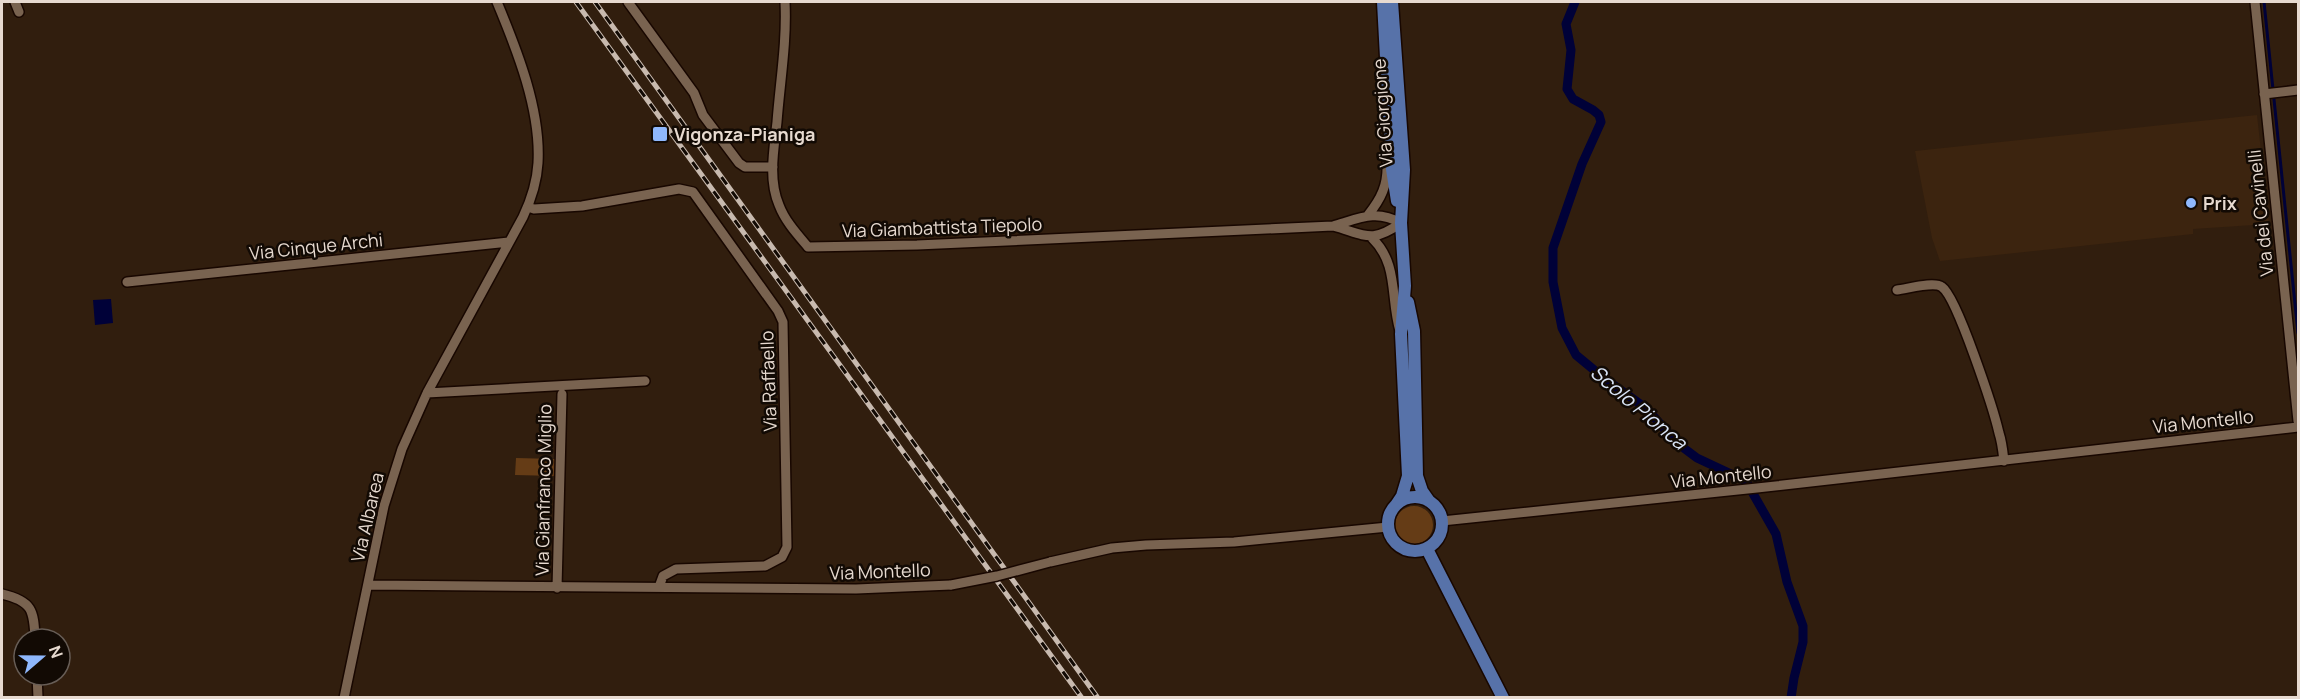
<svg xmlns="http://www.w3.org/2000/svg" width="2300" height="699" viewBox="0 0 2300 699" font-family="Manrope,sans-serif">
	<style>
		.built { fill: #3c240f }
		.green { fill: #653c16 }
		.water { fill: #000138 }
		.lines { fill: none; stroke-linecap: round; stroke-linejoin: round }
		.stream { stroke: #000138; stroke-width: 3 }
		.canal { stroke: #000138; stroke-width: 9 }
		.minor-casing { stroke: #180700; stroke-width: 12 }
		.major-casing { stroke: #180700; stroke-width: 15 }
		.minor { stroke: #796350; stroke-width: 9 }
		.major { stroke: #5772a9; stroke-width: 12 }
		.rail-casing { stroke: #c8baaf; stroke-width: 5 }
		.rail { stroke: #120a04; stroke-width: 3; stroke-dasharray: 9; stroke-linecap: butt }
		.minor-bridge-casing { stroke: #180700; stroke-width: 12; stroke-linecap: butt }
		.minor-bridge { stroke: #796350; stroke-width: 9 }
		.poi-dot { fill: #8fb8fd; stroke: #120a04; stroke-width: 2 }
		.labels { text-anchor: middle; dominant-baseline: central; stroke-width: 5; stroke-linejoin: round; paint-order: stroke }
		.street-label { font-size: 18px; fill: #e7dad0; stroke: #120a04 }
		.poi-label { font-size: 18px; font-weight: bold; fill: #e7dad0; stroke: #120a04; text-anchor: start }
		.water-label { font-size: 20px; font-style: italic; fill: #d9e4f6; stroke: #120a04 }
	</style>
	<rect width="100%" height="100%" fill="#311e0e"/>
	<path class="built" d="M2257 115 2269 224 2193 229V234L1940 261 1932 238 1915 151Z"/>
	<path class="green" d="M516 458 555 459V476L515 475Z
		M1395 525a19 19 0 1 1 38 0a19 19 0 1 1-38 0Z"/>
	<path class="water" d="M111 299 113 323 95 325 93 300Z"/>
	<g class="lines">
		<path class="stream" d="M2264 2 2298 333"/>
		<path class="canal" d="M1575 2 1566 24 1571 50 1567 89 1573 99 1593 110 1599 115 1601 122 1582 164 1553 248V282L1562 328 1576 355 1605 379 1647 409 1677 443 1697 458 1744 480 1747 483 1776 534 1787 582 1803 626V642L1794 678 1791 698"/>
		<g class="minor-casing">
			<path id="minor" d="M15 2 19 12
				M628 2 694 93 703 115 739 163 745 167H773
				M785 2C787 42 780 82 777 122 774 149 768 179 779 205 785 221 797 234 808 247L917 245 1333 226C1360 218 1376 209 1401 223 1371 244 1366 235 1333 226
				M2255 2 2298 421
				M2264 94 2298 90
				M528 207 534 209 582 206 679 189 693 192 778 311 783 322 787 547 782 557 765 566 676 569 663 576 659 587
				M1368 215C1381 199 1388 185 1387 163
				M1372 238C1399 264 1390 298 1400 331
				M127 282 509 242
				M1897 290C1907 289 1934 281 1942 287 1957 297 1994 411 1999 433 2002 442 2003 452 2004 461
				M427 393 645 381
				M1442 521 1757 488 2298 427
				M1050 562 1112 548 1146 545 1234 542 1388 527
				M368 585 856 589 951 585
				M557 588 562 394
				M2 594C32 601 34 610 35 639
				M37 675 38 698
				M344 698 384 506 402 449 427 393 523 217C531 200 537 181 538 163 541 110 517 50 497 2"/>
		</g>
		<g class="major-casing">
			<path id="major" d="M1383 2 1392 169 1397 201
				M1392 2 1404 170 1401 223 1405 286 1401 334 1408 476 1402 496 1396 505
				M1408 302 1414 331 1417 476 1422 491 1429 501
				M1388 524a27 27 0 1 1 54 0a27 27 0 1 1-54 0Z
				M1427 549 1503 698"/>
		</g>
		<use href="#minor" class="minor"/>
		<use href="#major" class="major"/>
		<g class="rail-casing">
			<path id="rail" d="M576 2 1082 698
				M595 2 1098 698"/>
		</g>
		<use href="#rail" class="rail"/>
		<g class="minor-bridge-casing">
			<path id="minor-bridge" d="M951 585 997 576 1050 562"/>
		</g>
		<use href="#minor-bridge" class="minor-bridge"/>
	</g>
	<g class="poi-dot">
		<rect x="652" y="126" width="16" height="16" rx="3"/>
		<circle cx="2191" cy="203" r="6"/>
	</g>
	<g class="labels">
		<g class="street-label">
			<text transform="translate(1382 113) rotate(-94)">Via Giorgione</text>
			<text transform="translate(2260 213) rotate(-96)">Via dei Cavinelli</text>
			<text transform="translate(942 227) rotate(-2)">Via Giambattista Tiepolo</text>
			<text transform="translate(316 246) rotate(-6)">Via Cinque Archi</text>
			<text transform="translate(768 381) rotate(-92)">Via Raffaello</text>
			<text transform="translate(2203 421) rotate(-6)">Via Montello</text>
			<text transform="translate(1721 476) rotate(-6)">Via Montello</text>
			<text transform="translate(543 490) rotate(-89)">Via Gianfranco Miglio</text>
			<text transform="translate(367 517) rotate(-77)">Via Albarea</text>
			<text transform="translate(880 571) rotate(-2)">Via Montello</text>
		</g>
		<g class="poi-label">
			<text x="674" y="134">Vigonza-Pianiga</text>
			<text x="2203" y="203">Prix</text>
		</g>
		<g class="water-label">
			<text transform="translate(1639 407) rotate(40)">Scolo Pionca</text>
		</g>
	</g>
	<rect width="2300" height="699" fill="none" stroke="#e7dad0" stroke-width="6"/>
	<g transform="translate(42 657) rotate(70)"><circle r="28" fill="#120a04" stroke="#675d56" stroke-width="1.5"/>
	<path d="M0-4.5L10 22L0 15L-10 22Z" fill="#8fb8fd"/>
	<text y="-9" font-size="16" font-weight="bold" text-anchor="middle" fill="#e7dad0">N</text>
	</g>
</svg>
